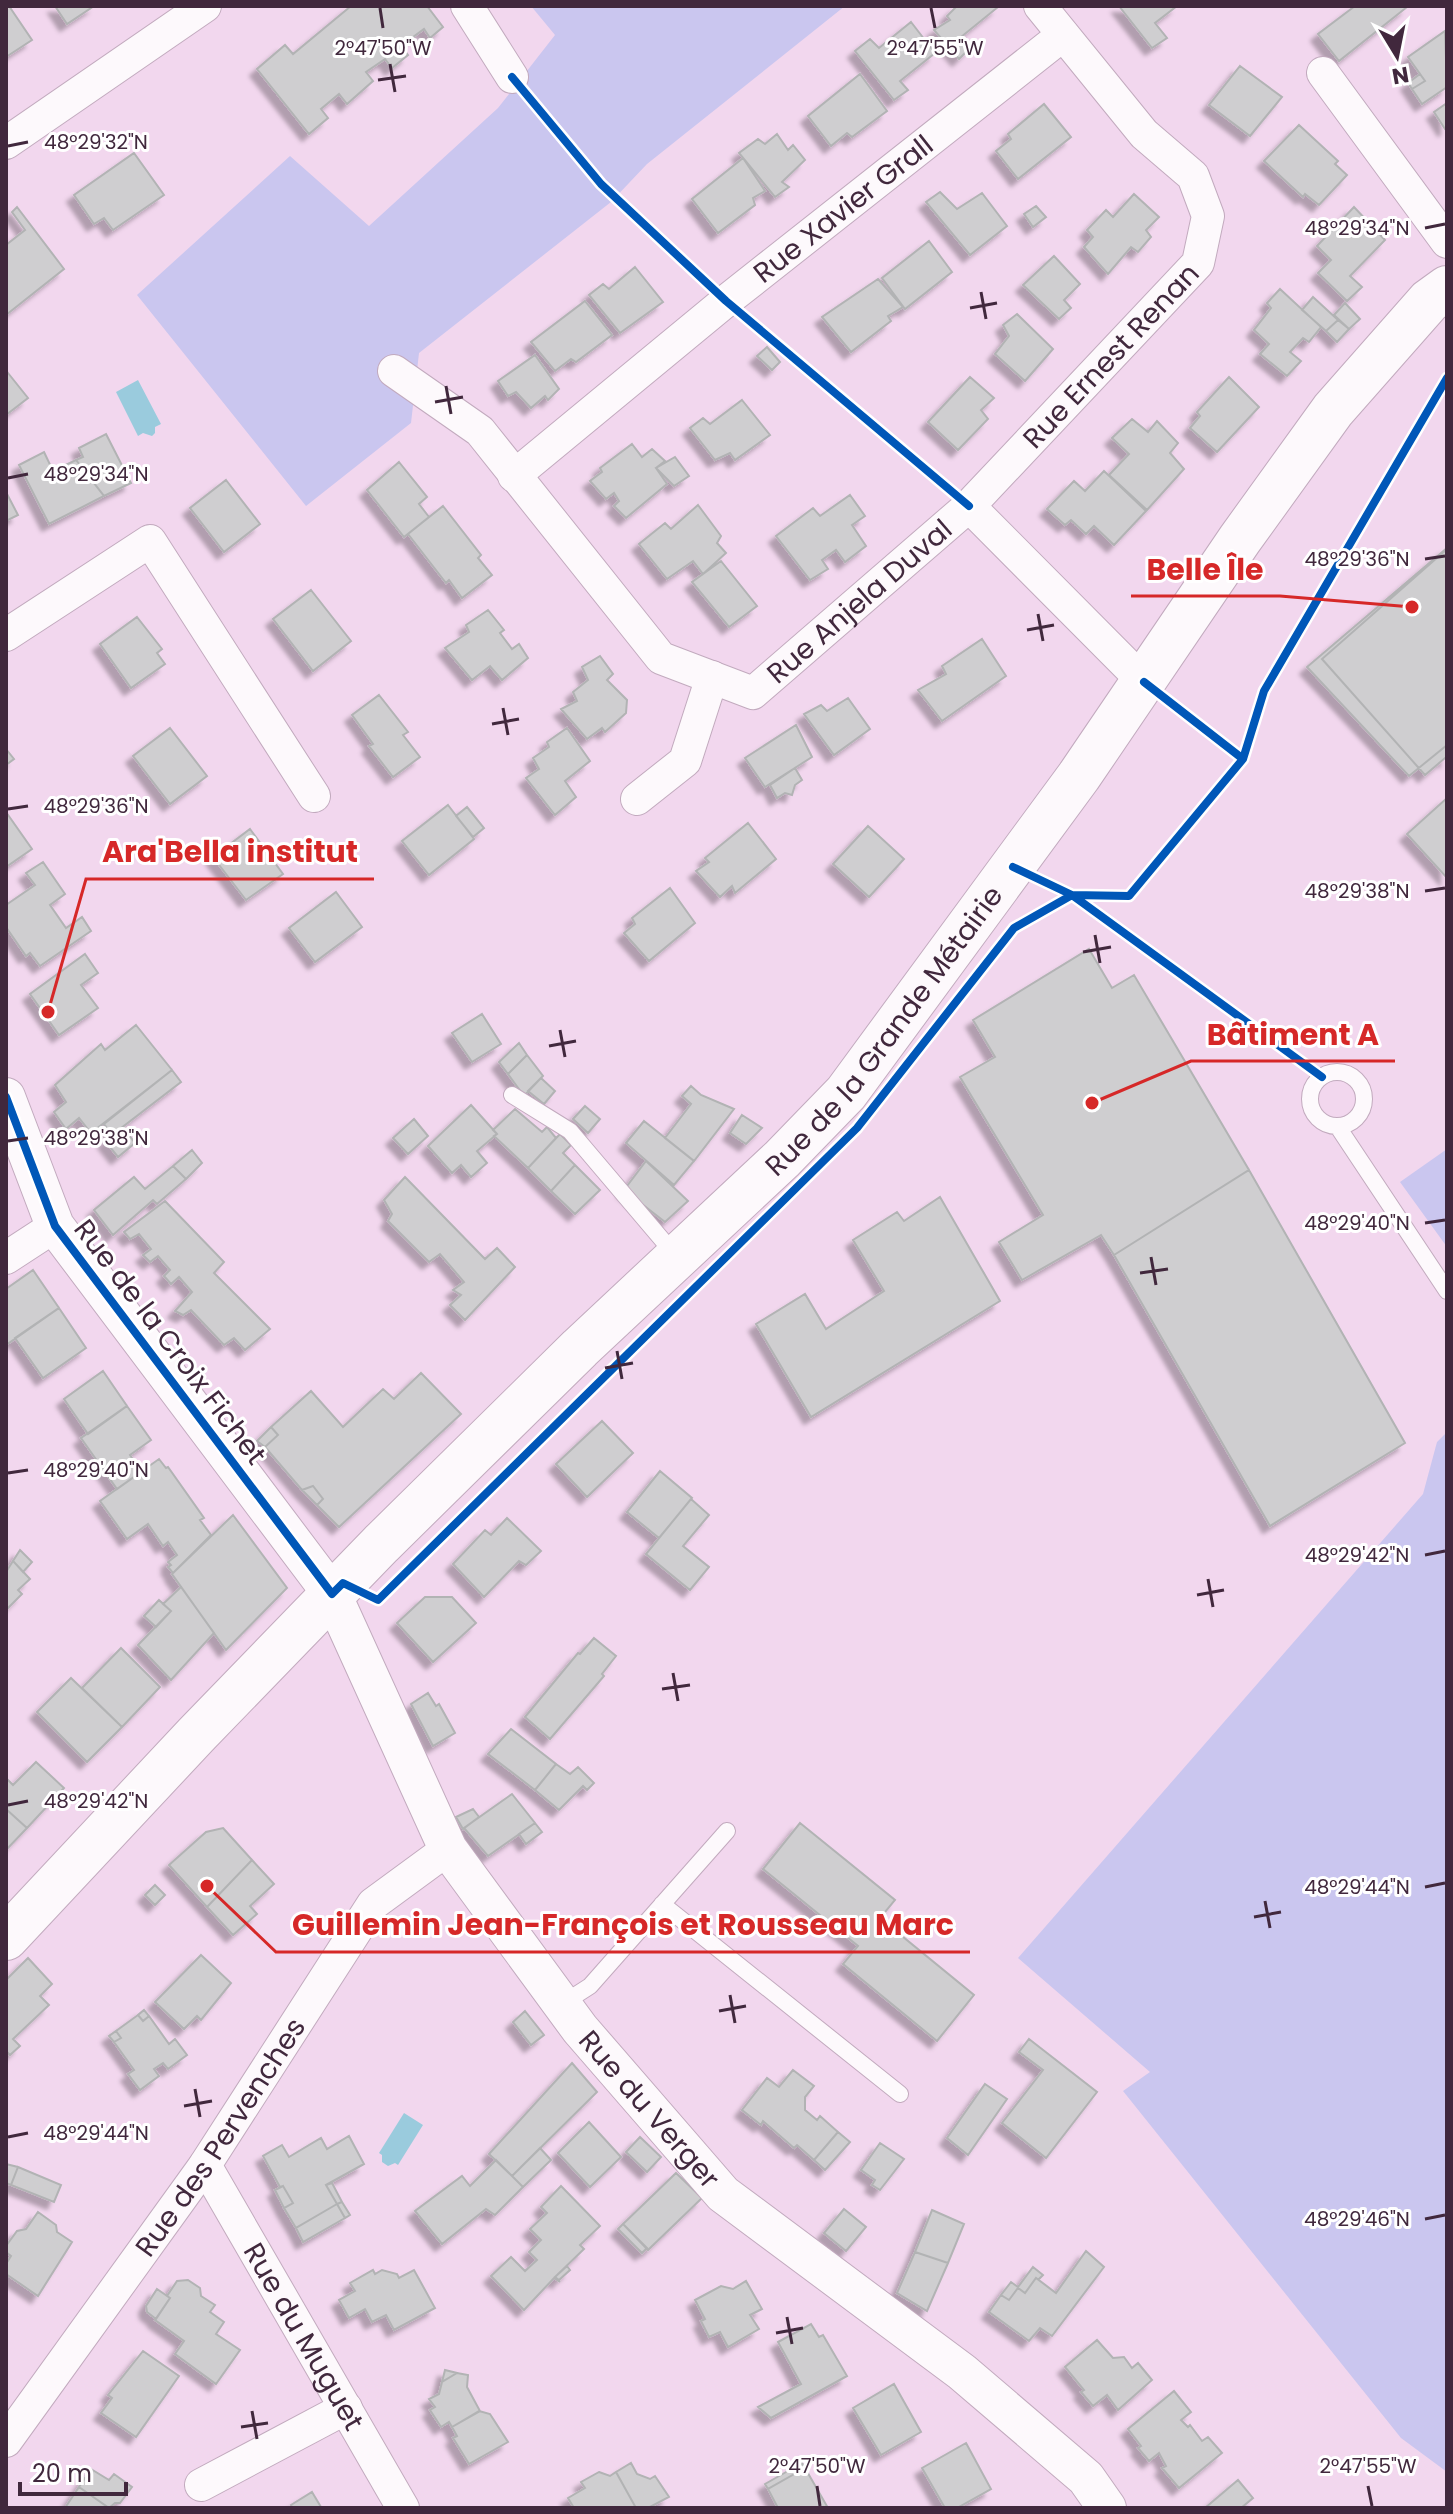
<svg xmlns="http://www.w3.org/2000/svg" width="1453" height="2514" viewBox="0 0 1453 2514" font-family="Poppins,sans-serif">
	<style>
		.green { fill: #cac6ef }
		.water { fill: #9acbdd }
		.building { fill: #cfced0; stroke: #b2b3b4; stroke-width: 2; filter: url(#shadow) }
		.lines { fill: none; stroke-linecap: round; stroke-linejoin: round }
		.service-casing { stroke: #c2aabe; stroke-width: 18 }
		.minor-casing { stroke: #c2aabe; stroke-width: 34 }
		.tertiary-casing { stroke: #c2aabe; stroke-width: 40 }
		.secondary-casing { stroke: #c2aabe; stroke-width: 46 }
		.service { stroke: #fdf9fc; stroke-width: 16 }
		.minor { stroke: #fdf9fc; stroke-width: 32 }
		.tertiary { stroke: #fdf9fc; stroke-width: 38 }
		.secondary { stroke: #fdf9fc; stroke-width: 44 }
		.cycleway-casing { stroke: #fff; stroke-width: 13 }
		.cycleway { stroke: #0057b8; stroke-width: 8 }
		.ticks { fill: none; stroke: #41283d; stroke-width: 3 }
		.labels { text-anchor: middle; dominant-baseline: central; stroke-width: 6; stroke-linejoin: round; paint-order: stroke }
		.street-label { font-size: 28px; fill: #41283d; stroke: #fff }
		.ticks-label { font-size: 20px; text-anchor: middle; fill: #41283d; stroke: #fff; stroke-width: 6; stroke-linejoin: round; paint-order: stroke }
		.leader { fill: none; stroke: #d62828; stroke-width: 3 }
		.callout-dot { fill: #d62828; stroke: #fff; stroke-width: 3 }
		.callout-label { font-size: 30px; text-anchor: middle; font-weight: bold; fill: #d62828; stroke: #fff; stroke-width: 6; stroke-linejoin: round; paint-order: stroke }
	</style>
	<defs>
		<filter id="shadow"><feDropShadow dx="-7" dy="7" stdDeviation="2" flood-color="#0004"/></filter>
	</defs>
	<rect width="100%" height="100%" fill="#f2d7ee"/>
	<path class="green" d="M531 6H845L647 164 611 202 419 353 411 423 306 506 137 295 290 156 369 226 498 108 555 35Z
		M1447 1149V1247L1400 1182Z
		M1447 1432V2472L1401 2438 1123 2091 1150 2072 1018 1958 1423 1494 1437 1442Z"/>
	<path class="water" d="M138 380 161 424 155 427V433L152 436 143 433 138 436 116 392Z
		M404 2113 423 2125 398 2165 395 2163 388 2166 382 2162V2155L379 2153Z"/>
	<path class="building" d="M9 6 32 40 6 57V8Z
		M55 6H94L67 24Z
		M351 6H427L443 27 430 38 424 29 401 46 408 55 392 68 385 59 366 72 373 81 347 104 339 94 321 109 328 118 309 134 257 69 285 45 293 54Z
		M957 6 998 7 961 37 971 47 959 59 934 30 950 20 947 16Z
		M1119 6H1177L1155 23 1167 38 1152 48Z
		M1355 6 1407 7 1339 61 1318 34Z
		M911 22 935 53 900 81 908 90 894 100 855 51 870 39 879 48Z
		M1445 31 1447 87 1422 104 1412 89 1425 81 1408 57Z
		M1240 66 1282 97 1250 136 1209 105Z
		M860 74 887 111 852 137 847 133 831 146 808 116Z
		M1420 74 1425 81 1412 89 1408 83Z
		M1447 103V128L1445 129 1434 112Z
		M1044 104 1071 137 1018 179 996 151 1011 139 1008 134Z
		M1299 125 1338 161 1335 164 1347 175 1319 205 1305 194 1303 197 1264 161Z
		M777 134 788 150 793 145 805 160 782 182 789 187 775 197 739 153 758 139 765 144Z
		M134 153 164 195 113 230 104 218 94 224 74 195Z
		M743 158 765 191 753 198 755 205 718 233 692 199Z
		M940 192 957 209 982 193 1007 226 970 255 926 202Z
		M1134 194 1159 217 1146 230 1151 237 1138 252 1131 247 1108 274 1084 247 1093 237 1087 230 1106 210 1113 217Z
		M1036 206 1046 217 1033 227 1024 214Z
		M17 207 64 269 6 315V245L25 230 12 212Z
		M1354 207 1385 240 1350 276 1362 287 1347 301 1318 273 1331 260 1317 246Z
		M929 241 952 272 905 309 882 278Z
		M1054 256 1080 284 1064 300 1071 308 1059 319 1023 285Z
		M635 267 663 302 620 333 589 295 603 284 609 289Z
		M878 279 903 307 888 316 891 321 851 352 822 317Z
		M1280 289 1321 327 1309 342 1303 338 1290 352 1301 361 1287 376 1260 354 1269 344 1254 330 1271 308 1267 303Z
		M1313 297 1338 320 1326 331 1302 310Z
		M585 301 612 335 576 362 571 359 555 371 531 342Z
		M1345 303 1360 319 1349 329 1334 315Z
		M1017 314 1053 349 1025 381 995 354 1009 336 1003 325Z
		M1338 320 1349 329 1337 342 1326 331Z
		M767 347 780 362 772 370 757 356Z
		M535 355 559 389 548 400 545 396 531 408 516 392 508 396 498 381Z
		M8 373 28 398 6 415V375Z
		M970 377 994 398 981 410 988 419 958 450 928 422Z
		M1229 377 1259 407 1217 452 1190 428 1200 416 1197 412Z
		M742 400 770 435 735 460 730 453 715 460 690 428 703 418 710 424Z
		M1132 419 1148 432 1157 421 1178 443 1170 453 1184 469 1147 510 1109 475 1129 454 1112 438Z
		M106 434 131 483 104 496 76 460 83 457 79 448Z
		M632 444 642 457 652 449 665 461 656 468 667 484 626 518 614 506 619 501 614 493 606 499 590 481 602 472 600 468Z
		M44 452 53 471 76 460 104 496 49 524 19 465Z
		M675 457 689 476 674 486 656 468Z
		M399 462 427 497 419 504 429 517 404 537 367 490Z
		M1104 471 1146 511 1114 545 1094 526 1086 534 1071 520 1065 525 1047 509 1074 481 1085 491Z
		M226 480 260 524 224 552 190 508Z
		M6 492 18 515 6 521Z
		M850 495 865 516 852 525 866 546 845 562 836 550 822 560 828 569 810 580 776 536 813 508 820 516Z
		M698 505 721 536 717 543 726 553 703 574 693 561 667 579 639 544 665 523 671 529Z
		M443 506 481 555 478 558 492 575 462 598 449 580 446 583 408 534Z
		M1447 548V745L1409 776 1307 667Z
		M1447 549V760L1445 758 1425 775 1322 659Z
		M721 561 757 606 729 627 692 582Z
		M311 590 351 641 313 671 273 619Z
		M488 610 504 630 500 633 512 649 519 644 528 658 502 680 490 666 472 680 445 648 469 632 466 625Z
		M137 617 162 649 157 653 165 664 131 688 100 644Z
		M982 639 1006 676 942 721 918 690 946 674 942 666Z
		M600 656 613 674 607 680 627 700 626 713 605 732 602 728 587 739 561 709 577 701 573 692 588 680 582 667Z
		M379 695 408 732 403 735 420 757 393 777 369 746 373 744 352 715Z
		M848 698 870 729 834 755 804 714 821 705 827 711Z
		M796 725 812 757 765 787 745 758Z
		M170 728 207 776 170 804 133 756Z
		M567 728 590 761 565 781 576 797 555 815 526 778 539 769 533 758 549 747 547 742Z
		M6 749 14 759 6 765Z
		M795 768 802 780 795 785 792 795 785 793 777 798 770 785Z
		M1447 798V878L1407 834Z
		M1447 798V878L1407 834Z
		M448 805 474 839 429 875 402 841Z
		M467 807 484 828 473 837 456 816Z
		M6 812 32 849 6 867Z
		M748 823 776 859 735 893 732 886 720 897 696 871 709 862 705 858Z
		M868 826 904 859 869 897 833 864Z
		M250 829 283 874 246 900 213 857Z
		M43 862 65 894 50 905 66 928 82 917 91 931 40 966 30 953 26 956 6 927V905L35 885 26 873Z
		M670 888 695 923 649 961 624 933 635 924 632 918Z
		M336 892 362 927 315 962 289 928Z
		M1089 949 1112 988 1134 975 1249 1170 1114 1255 1101 1235 1022 1280 999 1242 1043 1215 960 1077 995 1057 973 1020Z
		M85 954 98 973 81 985 98 1008 59 1035 30 994Z
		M482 1014 501 1044 472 1062 452 1033Z
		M136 1025 172 1070 91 1133 79 1118 66 1129 54 1112 66 1102 55 1085 101 1044 105 1050Z
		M519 1043 527 1055 508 1074 499 1062Z
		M527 1055 543 1076 524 1096 508 1074Z
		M172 1070 181 1082 112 1135 104 1124Z
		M541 1078 555 1091 544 1104 528 1091Z
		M691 1086 701 1095 734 1109 694 1161 665 1138 691 1104 682 1096Z
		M471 1105 497 1134 477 1151 487 1163 471 1177 461 1165 452 1173 428 1146Z
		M585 1106 600 1119 588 1133 573 1119Z
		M515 1109 542 1132 547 1127 556 1138 528 1168 494 1136 497 1134 493 1130Z
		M742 1115 762 1128 746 1144 730 1133Z
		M414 1119 428 1136 408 1154 393 1138Z
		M644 1121 694 1161 674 1185 626 1143Z
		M123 1127 135 1143 118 1157 105 1141Z
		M560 1134 571 1145 563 1153 575 1165 551 1191 528 1168Z
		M192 1150 202 1163 186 1179 173 1166Z
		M646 1161 688 1201 665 1222 624 1190Z
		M575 1165 600 1190 575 1214 551 1191Z
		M173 1166 186 1179 157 1204 153 1200 113 1235 94 1210 134 1177 145 1189Z
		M1249 1170 1405 1443 1270 1526 1114 1255Z
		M405 1177 485 1259 497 1248 515 1267 465 1320 450 1305 461 1295 453 1290 464 1282 440 1254 429 1262 388 1221 392 1214 384 1200Z
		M940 1197 1000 1301 811 1417 756 1324 805 1294 826 1329 884 1291 853 1240 897 1212 904 1221Z
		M165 1201 224 1262 214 1273 270 1329 245 1350 234 1338 224 1345 191 1310 183 1315 175 1311 192 1292 179 1277 171 1284 164 1276 170 1270 158 1256 150 1262 143 1255 151 1249 139 1234 130 1239 124 1232Z
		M33 1270 59 1308 6 1345V1289Z
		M59 1308 86 1348 43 1378 15 1338Z
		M103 1371 127 1406 88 1434 64 1399Z
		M421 1373 461 1414 339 1527 317 1505 323 1499 313 1486 302 1490 265 1447 278 1435 271 1427 311 1391 343 1427 383 1389 394 1399Z
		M127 1406 151 1440 130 1455 141 1472 117 1489 81 1438Z
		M602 1421 633 1453 587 1497 556 1464Z
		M271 1427 278 1435 265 1447 257 1441Z
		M159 1459 166 1468 168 1467 204 1518 200 1520 211 1535 173 1573 168 1567 171 1565 168 1562 177 1555 168 1542 163 1546 148 1524 127 1539 100 1501Z
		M660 1471 692 1498 659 1538 627 1512Z
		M313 1486 323 1499 317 1505 302 1490Z
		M691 1499 709 1515 683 1546 709 1567 690 1590 646 1554Z
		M233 1515 287 1588 226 1650 172 1574Z
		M507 1518 541 1551 526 1565 519 1561 484 1597 453 1564 485 1530 491 1535Z
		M20 1550 32 1562 23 1572 13 1561Z
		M13 1561 30 1579 18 1590 22 1594 6 1610V1572Z
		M181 1587 214 1633 171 1680 138 1645 171 1611 163 1604Z
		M425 1597H452L476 1623 433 1662 397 1623Z
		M159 1600 171 1611 156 1627 144 1616Z
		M594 1638 616 1656 602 1674 604 1676 550 1739 525 1717 578 1653 580 1654Z
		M121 1648 160 1687 122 1727 82 1688Z
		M71 1678 122 1727 87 1762 37 1712Z
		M428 1693 436 1706 439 1704 455 1733 433 1746 411 1704Z
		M511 1729 556 1764 535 1790 488 1754Z
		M36 1762 64 1788 27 1828 6 1809V1778L13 1785Z
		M556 1764 570 1774 578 1767 594 1783 587 1790 583 1786 559 1810 535 1790Z
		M512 1794 535 1823 488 1856 464 1828Z
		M6 1809 27 1828 6 1850Z
		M473 1809 479 1817 463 1829 456 1817Z
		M535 1823 542 1832 526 1844 519 1834Z
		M800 1823 895 1900 880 1918 974 1995 937 2041 843 1964 858 1946 763 1869Z
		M223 1828 252 1860 207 1907 169 1865 206 1832Z
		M252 1860 274 1884 250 1906 257 1914 233 1935 207 1907Z
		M155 1885 165 1895 155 1905 145 1895Z
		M201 1955 231 1983 201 2020 197 2016 184 2029 155 2002Z
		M28 1958 52 1984 40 1996 49 2005 13 2039 20 2046 10 2055 6 2051V1980Z
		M144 2010 149 2016 143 2021 138 2015Z
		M525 2011 544 2035 531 2045 513 2022Z
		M138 2015 143 2021 149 2016 169 2044 175 2039 187 2055 168 2069 163 2063 154 2069 159 2076 140 2090 128 2074 134 2070 114 2042 121 2038 116 2031Z
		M116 2031 121 2038 114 2042 109 2036Z
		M1029 2039 1097 2092 1046 2158 1002 2123 1043 2070 1019 2052Z
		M572 2063 597 2092 512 2176 489 2154Z
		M793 2070 814 2086 805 2097V2110L817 2120 820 2116 838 2132 814 2160 797 2145 794 2148 763 2121 761 2125 742 2110 767 2078 779 2087Z
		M985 2084 1007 2099 968 2155 947 2138Z
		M589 2122 621 2157 590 2187 558 2153Z
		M838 2132 850 2142 825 2170 814 2160Z
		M349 2136 364 2164 326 2185 337 2204 296 2228 284 2208 293 2203 283 2186 280 2187 263 2156 282 2145 289 2157 321 2138 327 2149Z
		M640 2137 661 2157 647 2172 626 2152Z
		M880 2143 904 2159 880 2190 872 2185 875 2180 861 2170Z
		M540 2148 551 2160 523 2187 512 2176Z
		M496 2160 523 2187 495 2215 486 2209 442 2244 415 2211 462 2176 470 2186Z
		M6 2164 18 2167 11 2185 6 2183Z
		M18 2167 61 2185 54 2202 11 2185Z
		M676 2173 702 2198 648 2250 623 2224Z
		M332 2183 342 2202 337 2204 326 2185Z
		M283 2186 293 2203 284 2208 275 2190Z
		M561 2186 600 2226 580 2245 584 2249 555 2277 560 2282 554 2278 524 2310 491 2276 511 2257 525 2271 537 2260 529 2252 541 2240 530 2229 547 2213 541 2207Z
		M342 2202 350 2215 345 2218 337 2204Z
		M337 2204 345 2218 303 2242 296 2228Z
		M844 2209 866 2227 846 2251 824 2233Z
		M932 2210 964 2224 948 2263 915 2252Z
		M38 2212 56 2225 57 2232 72 2242 38 2296 6 2274V2264L11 2256 6 2252V2246L17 2231 26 2229Z
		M623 2224 647 2248 642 2253 618 2229Z
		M1086 2251 1104 2267 1052 2336 1040 2328 1029 2341 989 2312 1001 2295 1009 2300 1018 2288 1025 2293 1036 2278 1056 2293Z
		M915 2252 948 2263 927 2311 897 2293Z
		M567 2266 570 2270 559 2280 555 2277Z
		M1033 2267 1043 2275 1039 2279 1036 2278 1025 2293 1018 2288 1009 2300 1001 2295 1011 2282 1018 2287Z
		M373 2270 375 2274 382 2270 397 2274 399 2278 414 2270 435 2308 394 2330 386 2315 372 2322 365 2309 349 2318 339 2300 355 2291 350 2283Z
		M188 2280 200 2288 201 2296 215 2305 210 2312 224 2322 216 2334 240 2350 216 2384 175 2354 184 2341 155 2320 170 2298 167 2296 177 2281Z
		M746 2281 762 2309 750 2315 759 2329 728 2347 720 2332 709 2337 701 2321 705 2319 695 2300 721 2286 733 2289Z
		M157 2289 170 2298 156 2319 147 2312 146 2306Z
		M811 2324 819 2337 823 2335 847 2376 771 2418 758 2407 801 2384 778 2342Z
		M1097 2340 1113 2358 1124 2357 1132 2368 1138 2363 1152 2380 1118 2410 1107 2395 1093 2406 1081 2392 1084 2390 1065 2367Z
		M143 2351 179 2376 136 2437 101 2413 112 2398 108 2395Z
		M445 2370 457 2373 442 2382Z
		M457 2373 468 2375 467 2387 480 2411 452 2427 449 2422 441 2427 430 2410 435 2407 429 2399 439 2394 442 2382Z
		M894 2384 921 2432 881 2455 853 2408Z
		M1174 2391 1191 2412 1181 2420 1188 2427 1190 2425 1202 2441 1208 2437 1222 2453 1179 2488 1162 2468 1166 2466 1159 2453 1149 2461 1138 2448 1141 2446 1128 2429Z
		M479 2411 490 2414 508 2442 469 2464 453 2438 457 2436 452 2427Z
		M966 2443 991 2489 957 2508H945L922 2468Z
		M631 2463 637 2474 650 2479 655 2476 669 2497 648 2508H636L616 2472Z
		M802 2463 805 2468 768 2489 765 2484Z
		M805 2468 828 2508H778L768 2489Z
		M91 2469 109 2480 114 2474 132 2487 120 2503H115L109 2508 79 2487Z
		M599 2472 610 2476 616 2472 636 2508H574L568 2498 585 2488 581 2482Z
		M1238 2480 1253 2498 1241 2508H1205Z
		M79 2487 109 2508H65Z
		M312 2492 321 2507 329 2508H293L291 2505Z"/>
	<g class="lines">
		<g class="service-casing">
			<path id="service" d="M1310 1099a27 27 0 1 1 54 0a27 27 0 1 1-54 0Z
				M512 1095 570 1131 676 1256
				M1338 1127 1447 1291
				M662 1904 900 2094
				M562 2004 590 1986 727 1831"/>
		</g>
		<g class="minor-casing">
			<g id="minor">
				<path d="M467 6 512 77"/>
				<path d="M1323 73 1447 242"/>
				<path d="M6 143 205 6"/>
				<path id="s1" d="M394 371 480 431 661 658 753 693 969 506 1198 263 1208 216 1193 176 1144 134 1040 6"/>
				<path id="s2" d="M514 476 726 301 1063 35"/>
				<path d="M969 506 1144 682"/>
				<path d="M6 635 150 541 314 796"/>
				<path d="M637 799 685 761 712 677"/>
				<path d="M6 1258 55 1226"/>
				<path id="s3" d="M205 2165 403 2508"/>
				<path id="s4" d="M6 2441 205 2165 373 1904 448 1849"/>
				<path d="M201 2485 346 2408"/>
			</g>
		</g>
		<g class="tertiary-casing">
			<g id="tertiary">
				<path id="s5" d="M6 1097 55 1226 332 1594 448 1849 580 2029 723 2194 962 2372 1086 2478 1107 2508"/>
			</g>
		</g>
		<g class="secondary-casing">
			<g id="secondary">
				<path id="s6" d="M6 1938 196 1735 381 1544 580 1348 782 1159 846 1093 1079 776 1240 539 1333 410 1429 301 1447 288"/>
			</g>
		</g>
		<use href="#service" class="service"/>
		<use href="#minor" class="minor"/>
		<use href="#tertiary" class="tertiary"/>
		<use href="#secondary" class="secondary"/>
		<g class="cycleway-casing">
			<path id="cycleway" d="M512 77 601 184 726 301 969 506
				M1144 682 1243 759
				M1013 867 1072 895 1322 1077
				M6 1097 55 1226 332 1594 343 1583 378 1600 857 1128 1014 928 1072 895 1129 896 1243 759 1264 691 1447 378"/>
		</g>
		<use href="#cycleway" class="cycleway"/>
	</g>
	<path class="ticks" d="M380 8 383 28M931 8 935 28M390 64 395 92M378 80 406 76M8 146 28 142M1425 228 1445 224M981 292 986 319M970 308 997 303M446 386 451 414M435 402 463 397M8 478 28 474M1425 559 1445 556M1038 614 1043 641M1027 630 1054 625M503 708 508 735M492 724 519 719M8 809 28 806M1425 891 1445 888M1095 935 1100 963M1083 952 1111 947M560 1030 565 1057M549 1046 576 1041M8 1141 28 1138M1425 1223 1445 1220M1151 1257 1156 1285M1140 1273 1168 1269M617 1351 622 1379M605 1368 633 1363M8 1473 28 1470M1425 1555 1445 1551M1208 1579 1213 1607M1197 1595 1224 1590M673 1673 678 1701M662 1689 690 1685M8 1805 28 1801M1425 1887 1445 1883M1265 1901 1270 1928M1254 1917 1281 1912M730 1995 735 2023M719 2011 746 2006M195 2089 200 2117M184 2106 212 2101M8 2137 28 2133M1425 2219 1445 2215M787 2317 792 2344M776 2333 803 2328M252 2411 257 2439M241 2427 268 2423M817 2486 820 2506M1368 2486 1372 2506"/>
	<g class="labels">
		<g class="street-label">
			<text stroke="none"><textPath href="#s2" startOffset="424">Rue Xavier Grall</textPath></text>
			<text stroke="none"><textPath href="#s1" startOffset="986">Rue Ernest Renan</textPath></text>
			<text stroke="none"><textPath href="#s1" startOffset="634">Rue Anjela Duval</textPath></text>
			<text stroke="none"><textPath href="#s6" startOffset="1264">Rue de la Grande Métairie</textPath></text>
			<text transform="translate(170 1342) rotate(53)">Rue de la Croix Fichet</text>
			<text stroke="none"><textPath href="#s5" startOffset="1208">Rue du Verger</textPath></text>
			<text stroke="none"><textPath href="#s4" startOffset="372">Rue des Pervenches</textPath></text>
			<text stroke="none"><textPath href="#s3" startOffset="198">Rue du Muguet</textPath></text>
		</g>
	</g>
	<g class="ticks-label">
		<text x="383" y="55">2°47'50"W</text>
		<text x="935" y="55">2°47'55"W</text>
		<text x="96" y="149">48°29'32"N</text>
		<text x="1357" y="235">48°29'34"N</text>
		<text x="96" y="481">48°29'34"N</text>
		<text x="1357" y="566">48°29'36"N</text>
		<text x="96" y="813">48°29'36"N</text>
		<text x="1357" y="898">48°29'38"N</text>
		<text x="96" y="1145">48°29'38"N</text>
		<text x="1357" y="1230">48°29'40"N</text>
		<text x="96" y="1477">48°29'40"N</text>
		<text x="1357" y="1562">48°29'42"N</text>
		<text x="96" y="1808">48°29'42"N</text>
		<text x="1357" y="1894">48°29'44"N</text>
		<text x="96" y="2140">48°29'44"N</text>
		<text x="1357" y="2226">48°29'46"N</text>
		<text x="817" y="2473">2°47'50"W</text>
		<text x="1368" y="2473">2°47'55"W</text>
	</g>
	<path class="leader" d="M1412 607L1280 596H1131M48 1012L86 879H374M1092 1103L1191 1061H1395M207 1886L276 1952H970"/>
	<g class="callout-dot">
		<circle cx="1412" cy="607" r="8"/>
		<circle cx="48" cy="1012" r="8"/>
		<circle cx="1092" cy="1103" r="8"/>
		<circle cx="207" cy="1886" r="8"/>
	</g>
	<g class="callout-label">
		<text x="1205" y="580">Belle Île</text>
		<text x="230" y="862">Ara'Bella institut</text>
		<text x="1293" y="1045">Bâtiment A</text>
		<text x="623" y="1935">Guillemin Jean-François et Rousseau Marc</text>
	</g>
	<rect width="1453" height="2514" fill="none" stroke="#41283d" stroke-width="16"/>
	<g transform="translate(1397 56) rotate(170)" stroke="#ffffff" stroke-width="6" paint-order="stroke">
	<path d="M0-6L14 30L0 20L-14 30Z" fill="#41283d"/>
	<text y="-12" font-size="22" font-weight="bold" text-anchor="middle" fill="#41283d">N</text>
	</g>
	<path d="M20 2482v12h106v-12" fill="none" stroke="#41283d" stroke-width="4"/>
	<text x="32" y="2482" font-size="24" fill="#41283d" stroke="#ffffff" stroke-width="6" paint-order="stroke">20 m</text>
</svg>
